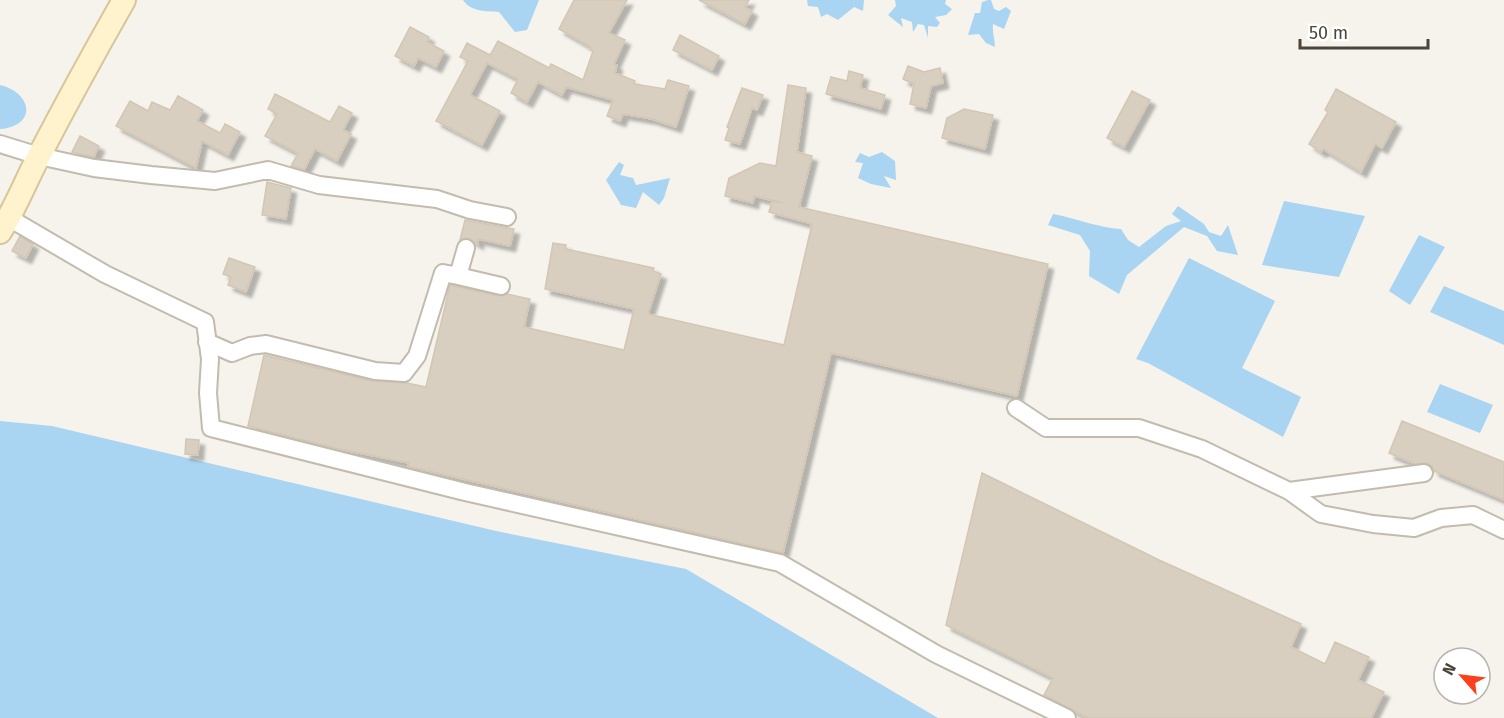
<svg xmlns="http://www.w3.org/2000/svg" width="1504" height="718" viewBox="0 0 1504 718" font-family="'Fira Sans',sans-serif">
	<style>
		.water { fill: #a9d4f2 }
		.building { fill: #d8cfc1; stroke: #d3c7b4; stroke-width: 1.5; filter: url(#shadow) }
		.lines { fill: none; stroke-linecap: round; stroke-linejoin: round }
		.minor-casing { stroke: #c2bbae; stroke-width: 20 }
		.secondary-casing { stroke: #d6c79b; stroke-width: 26 }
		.minor { stroke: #fff; stroke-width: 16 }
		.secondary { stroke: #fff3cd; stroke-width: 22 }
	</style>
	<defs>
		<filter id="shadow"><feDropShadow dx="5.5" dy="5.5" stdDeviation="1.5" flood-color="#0004"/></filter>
	</defs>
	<rect width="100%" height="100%" fill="#f6f3ec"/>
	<path class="water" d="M463 0H539L527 30 515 32 499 12C486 11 471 12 463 0Z
		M807 0H864L863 11 854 7 838 20 827 14 821 17 818 7 808 6Z
		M895 0H946L945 4 952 9 946 15 935 17 940 23 937 27 928 26V38L924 25 918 24 913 32 912 22 901 18 903 27 888 15 896 6Z
		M988 0H991L994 9 999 11 1006 7 1011 11 1004 29 993 24C992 33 995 39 995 47L986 43 979 34 968 35 975 13H980L982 2Z
		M0 85C33 93 37 126 0 129Z
		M882 152 895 161 896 180 884 176 891 188 871 184 858 178 863 163 855 162 860 153 869 157Z
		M619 162 624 165 620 175 633 178 636 185 670 178 664 198 659 205 643 192 636 208 621 205 606 180Z
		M1284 201 1365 216 1339 277 1262 265Z
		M1178 206 1204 224 1209 232 1221 236 1228 225 1238 255 1217 251 1207 236 1184 227 1127 275 1119 294 1089 276 1090 251 1080 235 1048 225 1053 214C1076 218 1098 228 1121 229L1128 240 1139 247 1166 226 1181 221 1172 214Z
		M1419 235 1445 247 1410 305 1389 291Z
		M1189 258 1275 301 1242 368 1301 397 1283 437 1148 363 1136 359Z
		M1444 286 1504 311V345L1430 312Z
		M1440 384 1493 405 1480 433 1427 412Z
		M0 421 52 426 496 531 686 569 938 718H0Z"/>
	<path class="building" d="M574 0H627L609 33 625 40 614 64 617 65 615 73 635 81 634 84 665 89 668 80 689 86 676 127 652 119 623 114 620 121 607 116 613 100 566 87 562 95 538 82 527 102 511 93 518 79 487 63 470 95 500 111 482 145 436 121 468 61 460 57 467 43 490 55 498 41 549 68 551 64 583 80 593 51 590 50 591 47 559 29Z
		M699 0H749L745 7 752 11 745 24Z
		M410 27 429 37 427 42 444 51 436 67 418 58 414 66 395 56Z
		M680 35 719 56 712 70 673 50Z
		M908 66 924 72 940 68 943 83 931 86 926 108 910 104 914 84 903 79Z
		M849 71 863 75 860 88 885 95 881 109 826 94 831 77 847 81Z
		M788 85 806 88 797 152 812 156 799 207 1048 264 1017 396 831 353 783 553 411 467H408L409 463 339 449 248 426 264 355 372 381 407 383 426 387 450 285 499 296 507 294 530 299 524 327 624 350 634 309 545 289 553 243 566 245V249L654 268 653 271 661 274 648 314 784 345 812 224 769 212 772 201 783 203 754 196 753 203 725 196 729 178 760 163 776 166Z
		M742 88 763 95 757 110 752 108 740 144 725 140 729 128 727 127Z
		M1336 89 1396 122 1382 148 1375 144 1361 172 1323 149 1321 152 1309 144 1328 112 1325 110Z
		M1132 91 1150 100 1124 147 1107 138Z
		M275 94 330 122 339 106 352 113 343 130 351 134 337 161 315 149 304 170 291 166 298 153 265 136 277 114 268 109Z
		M178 96 203 110 197 121 220 133 225 124 240 132 228 155 202 141 196 168 116 126 130 101 148 111 152 102 170 110Z
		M964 109 993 115 985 149 942 138 947 118Z
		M80 136 99 146 94 157 72 152Z
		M267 182 291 188 286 219 262 215Z
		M465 220 514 229 510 246 478 239V244L468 238 460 240Z
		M20 236 33 244 26 258 12 251Z
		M229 258 255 267 246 292 228 285 231 277 223 274Z
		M1402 421 1504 462V500L1434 471 1432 466 1427 463 1415 464 1389 453Z
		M186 439 199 440 198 455 185 454Z
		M982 473 1159 560 1301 624 1291 647 1325 664 1335 642 1369 657 1358 680 1384 692 1371 718H1088L1044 695 1053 678 946 625Z"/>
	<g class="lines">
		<g class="minor-casing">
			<path id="minor" d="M0 144 39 156 94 168 151 175 215 181 268 170 319 185 437 199 470 210 507 217
				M9 218 105 274 205 322 210 359 208 393 211 428 465 492 780 563 936 654 1067 718
				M458 276 501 286
				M207 342 232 353 250 346 266 344 375 371 404 373 417 356 443 273 458 276 466 248
				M1016 408 1046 428H1139L1202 449 1289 491 1321 514 1373 524 1414 528 1441 518 1473 515 1504 530
				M1289 491 1424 473"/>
		</g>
		<g class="secondary-casing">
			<path id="secondary" d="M0 232C16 207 26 180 40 154 67 102 95 51 124 0"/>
		</g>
		<use href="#minor" class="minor"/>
		<use href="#secondary" class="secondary"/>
	</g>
	<g transform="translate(1462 676) rotate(298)"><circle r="28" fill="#ffffff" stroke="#b7b4b0" stroke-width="1.5"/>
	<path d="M0-4.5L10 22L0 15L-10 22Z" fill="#fc3f1d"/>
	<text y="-9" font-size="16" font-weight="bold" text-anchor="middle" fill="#4b4439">N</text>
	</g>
	<path d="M1300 39v9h128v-9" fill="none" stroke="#4b4439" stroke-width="3"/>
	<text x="1309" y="39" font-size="18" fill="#4b4439" stroke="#ffffff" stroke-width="4.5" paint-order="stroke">50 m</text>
</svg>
